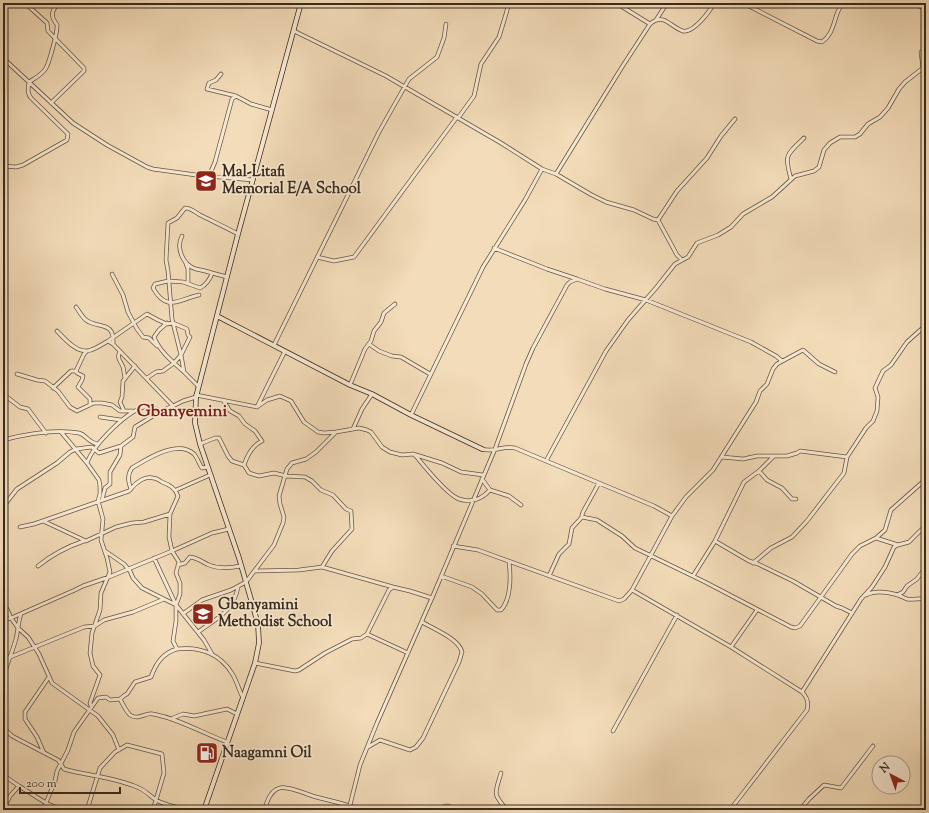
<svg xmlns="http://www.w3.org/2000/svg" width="929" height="813" viewBox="0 0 929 813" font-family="'Sorts Mill Goudy',serif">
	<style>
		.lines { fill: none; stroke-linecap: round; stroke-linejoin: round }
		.street-casing { stroke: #685643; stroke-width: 4.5 }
		.secondary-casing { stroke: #392a1c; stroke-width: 5.5 }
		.street { stroke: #f7e8d2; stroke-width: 3 }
		.secondary { stroke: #f7e8d2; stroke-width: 4 }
		.labels { text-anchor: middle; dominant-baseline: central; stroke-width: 3.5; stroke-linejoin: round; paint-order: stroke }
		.poi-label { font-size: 15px; font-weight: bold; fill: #392a1c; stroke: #f7e8d2; text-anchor: start }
		.quarter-label { font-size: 17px; font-weight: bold; fill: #7a1f14; stroke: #f7e8d2 }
	</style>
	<rect width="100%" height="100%" fill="#f3dcb9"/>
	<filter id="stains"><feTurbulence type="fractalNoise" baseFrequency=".005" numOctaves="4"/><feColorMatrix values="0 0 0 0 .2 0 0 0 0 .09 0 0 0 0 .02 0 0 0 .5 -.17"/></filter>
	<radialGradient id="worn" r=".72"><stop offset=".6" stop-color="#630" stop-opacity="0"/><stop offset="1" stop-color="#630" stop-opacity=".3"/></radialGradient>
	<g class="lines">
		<g class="street-casing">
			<path id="street" d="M25 3 47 23 48 31 84 68V71L51 103
				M616 3 650 24
				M738 3 749 6 817 41 822 42C832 35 833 25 837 14 838 10 841 7 842 3
				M908 3 926 8
				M656 20 667 3
				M294 31 386 76 501 143 542 169 556 174 590 194 606 202 634 210 653 219 658 220 677 191 707 158 721 136 735 119
				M3 58 73 123 107 145 147 167 153 169 196 175 253 180
				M221 74 216 80 209 83 207 89 236 96
				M458 118 474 96 481 64 499 37 506 14 509 3
				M3 166 16 167 23 165 67 140 68 134 31 98C27 93 28 89 29 82 35 78 42 75 46 68 49 63 58 31 57 25 57 24 54 21 54 20 50 13 54 9 58 3
				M556 174 622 67 650 24C664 12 670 27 683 31 694 33 710 11 714 3
				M209 176 215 162 232 99 236 96 251 104 272 110
				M791 179C784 155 786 155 804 138
				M658 220 677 255 682 260
				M182 236C176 247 182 265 196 269 201 270 206 271 212 273
				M494 248 547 269 577 279
				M317 257 334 261 354 257 457 117
				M185 261 188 269V284
				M112 274 123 295 128 312 137 329 143 337 149 338 157 346
				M199 295C179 299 167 313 153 288L155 284 168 281 183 282 200 288C205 286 211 278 212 273L227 277
				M76 307C79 311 82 317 86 320 97 329 115 320 113 344
				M167 323 159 330 154 337C160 352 172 361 184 372
				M57 331C65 339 78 355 91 350 97 348 103 344 108 341L113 344 173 406
				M108 341 147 314 158 320 167 324 173 323 187 329 188 335 190 337 181 355 174 363 163 371 156 372 147 378
				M369 344 379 351 392 356 401 357 430 374
				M274 345 379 132 409 79 437 57 444 38 446 24
				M87 351 84 354 76 371 77 373 83 376 82 380 78 387 90 399V405
				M120 351C116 359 121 361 123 367 124 370 124 375 125 378
				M17 374 37 380 45 381 58 391 70 407 77 411 94 403H102L112 405 120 411H133
				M350 385 365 349 371 341 374 331 381 322 384 313 395 304
				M198 386 184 372 181 355 172 319 168 271 166 260 168 223 177 218 185 208C191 208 195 212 200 215 212 221 225 227 238 234
				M53 388 71 371H76
				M3 394 20 407 28 409 46 433
				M196 395 257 407 267 400 280 396 291 401 304 422 318 432 324 433 336 432
				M223 400 230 411 239 416 245 424 255 431 262 441C253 445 247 456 244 465
				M257 407 285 351
				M124 411 120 402 122 397 123 381 135 366
				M411 415 483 267 525 200 542 169
				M100 417 121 420
				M353 429 362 409 372 394
				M61 432 87 463 99 480 100 486V494L98 501 103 519 101 540 107 558 110 572 101 593 100 610 92 633 90 653 93 666 100 675 90 703 91 706
				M3 440C26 434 56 429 79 433 87 435 87 442 98 444
				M200 444 215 438H219L228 456 232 461 244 465 249 473 259 476 274 473 286 476 305 477 312 481 321 490 333 495 346 509 351 511 352 529 332 551 322 567
				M482 449C494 453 503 445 515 448L654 506 672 516
				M415 455C424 466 447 495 459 499 471 503 482 499 490 490L509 496 521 505
				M722 457 743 459 757 456H787L797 453 800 451 847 457
				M546 461 606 351 628 320 656 288 675 264 688 257 697 243 718 235 731 227 743 214 772 197 795 176 814 171 819 167 824 150 830 143 840 137H855L860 134 868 124 880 117 888 108 899 89 905 82 923 68 921 52 926 48
				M87 463C94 444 128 409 148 406L161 411 173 406 183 401 196 397
				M759 471 767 480 782 488 792 499H796
				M482 479 490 490
				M599 483 583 512 582 515V517L597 520 622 536 635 548 705 582 791 627 795 628 800 626 852 554 860 546 876 538 898 545
				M131 489C136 482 145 476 153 478 156 478 159 480 162 482 170 485 175 488 178 496L170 514 169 537 172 551 179 562 176 573 180 583V594L176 605V621L173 641 177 649C200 646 221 654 233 675 237 682 239 690 243 698
				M176 490 210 475
				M102 500 105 488 110 484V472L120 455 121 446 133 437 135 427 161 411
				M6 503 17 489 57 463 70 452 76 449 92 447 99 453 121 446
				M43 521 86 541 116 527 132 523 144 522 170 514
				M20 527 34 524 129 491 131 489C128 481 127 475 132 468 147 459 177 439 194 454 197 457 199 464 202 468L208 467
				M876 538 885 530 891 510 926 479
				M715 541 749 561 758 564 793 581 836 606 842 608 852 613
				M453 546 478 550 619 601 624 599 632 590 672 516 686 497 713 470 756 402 760 391 767 384 773 369 777 364 803 350 819 364 835 372
				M105 551 124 564 130 571 133 578 142 588 176 605 204 640 212 654
				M154 558 176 605
				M753 563 771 548 792 537 807 521 844 473 847 457 866 428 873 421 877 411 878 397 875 388 883 371 891 365 907 342 926 325
				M178 565 185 563 190 557C198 558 202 562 209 565 219 569 231 568 241 566
				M38 566C53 554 66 547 84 541
				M255 571 299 570 322 567 393 587
				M441 576 472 587 482 594 497 610H501C511 599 511 577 509 562
				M549 576 559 554 569 544 572 528 582 517
				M693 576 715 541 744 482 759 471 774 456
				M632 590 731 647 802 692
				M866 595C875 590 888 592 898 595 901 596 904 598 907 599 913 600 919 598 926 599
				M897 595 903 592 907 586 917 579 926 567
				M3 604 7 609 11 618 18 628 28 637 39 654 52 683 98 716 113 735 119 750
				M184 613 202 600 231 590 246 582 274 545 283 523 284 517 280 504 279 496 287 469 292 463 306 459 316 452 336 432 359 428 367 430 371 432 382 447 390 452 402 455 413 454 442 463 461 472 483 475
				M3 620 11 618 75 590 83 586 109 577 172 551 212 533 229 529
				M198 632C216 619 234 611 238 587
				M367 634 408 653
				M731 647 757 610
				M3 660 84 627 95 626 104 620 133 612 164 599
				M255 663 295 671 299 670 325 653 352 639 361 638 367 634 389 590 393 587 410 591 432 598 495 449 526 364 533 348 567 285 570 282 577 279 605 289 646 300 751 342 776 356 782 361
				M3 679C6 666 12 653 16 639 18 631 18 622 21 614
				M120 699C122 703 126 711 130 715 139 721 145 712 153 714 180 719 202 733 227 742
				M173 718 183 714 194 716 227 709 237 714
				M3 727 12 736 58 760 64 769C88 776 115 777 139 788 146 791 150 796 156 800 165 805 177 807 186 810
				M613 731 677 615
				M368 747 380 740 410 750 416 747 423 738 459 662 462 652C459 639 434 629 422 622
				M44 753 37 737 25 719V712L49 677
				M501 773C495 794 492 793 507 810
				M3 775 19 786 10 796 3 810
				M19 786 46 803 62 810
				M350 805 360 765 377 723 432 598
				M43 810 55 781 57 771 68 750 74 732 98 698 106 697 110 700 120 699 125 695 127 694 135 682 151 677C156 663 163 653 177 649
				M87 810 100 768 115 752 127 745 162 754 164 773 153 810
				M264 810C267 803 269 793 277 789 279 788 283 787 286 788 296 789 306 794 316 797 332 801 347 804 361 810
				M439 810 445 806H449L454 810
				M730 810 807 710C809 703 807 697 802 692L861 599 872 587 885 567 894 547 898 545 909 542 921 530 926 527
				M800 810 809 799 824 785 841 788 873 746"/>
		</g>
		<g class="secondary-casing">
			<path id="secondary" d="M217 316 350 385 372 394 411 415 482 449
				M204 810 255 663 259 643 258 624 239 558 200 444 195 423 196 397 238 234 301 3"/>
		</g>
		<use href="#street" class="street"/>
		<use href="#secondary" class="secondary"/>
	</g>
	<defs>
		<g id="school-square" transform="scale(1.15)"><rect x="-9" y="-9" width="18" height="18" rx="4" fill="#8f2418" stroke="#f7e8d2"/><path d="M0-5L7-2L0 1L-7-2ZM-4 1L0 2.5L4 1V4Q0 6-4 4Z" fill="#fff"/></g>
		<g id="fuel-square" transform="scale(1.15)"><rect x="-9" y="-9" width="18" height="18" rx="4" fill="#8f2418" stroke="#f7e8d2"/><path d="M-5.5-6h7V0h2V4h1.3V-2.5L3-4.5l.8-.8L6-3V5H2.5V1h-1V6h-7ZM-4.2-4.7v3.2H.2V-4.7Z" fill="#fff"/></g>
	</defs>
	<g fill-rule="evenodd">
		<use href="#school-square" x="206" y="181"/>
		<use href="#school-square" x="203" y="614"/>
		<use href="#fuel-square" x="207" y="753"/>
	</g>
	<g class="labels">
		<g class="poi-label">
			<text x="222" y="172">Mal-Litafi<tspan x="222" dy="17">Memorial E/A School</tspan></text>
			<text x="218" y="605">Gbanyamini<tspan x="218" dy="17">Methodist School</tspan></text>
			<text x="222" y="753">Naagamni Oil</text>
		</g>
		<g class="quarter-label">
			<text x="182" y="412">Gbanyemini</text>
		</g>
	</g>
	<rect width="929" height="813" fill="none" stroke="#f3dcb9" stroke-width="16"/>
	<rect x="4" y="4" width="921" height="805" fill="none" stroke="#392a1c" stroke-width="2"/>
	<rect x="8" y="8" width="913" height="797" fill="none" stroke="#392a1c"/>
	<g transform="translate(891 775) rotate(319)"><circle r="19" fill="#f7e8d2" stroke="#ab9c89"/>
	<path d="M0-3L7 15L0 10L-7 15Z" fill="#8f2418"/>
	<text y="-6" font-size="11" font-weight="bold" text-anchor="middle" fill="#392a1c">N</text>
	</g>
	<path d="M20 787v6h100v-6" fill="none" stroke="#392a1c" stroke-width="2"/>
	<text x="26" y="787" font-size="12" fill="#392a1c" stroke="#f7e8d2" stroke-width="3" paint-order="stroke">200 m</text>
	<rect width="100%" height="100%" filter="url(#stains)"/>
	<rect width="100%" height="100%" fill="url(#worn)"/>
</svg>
